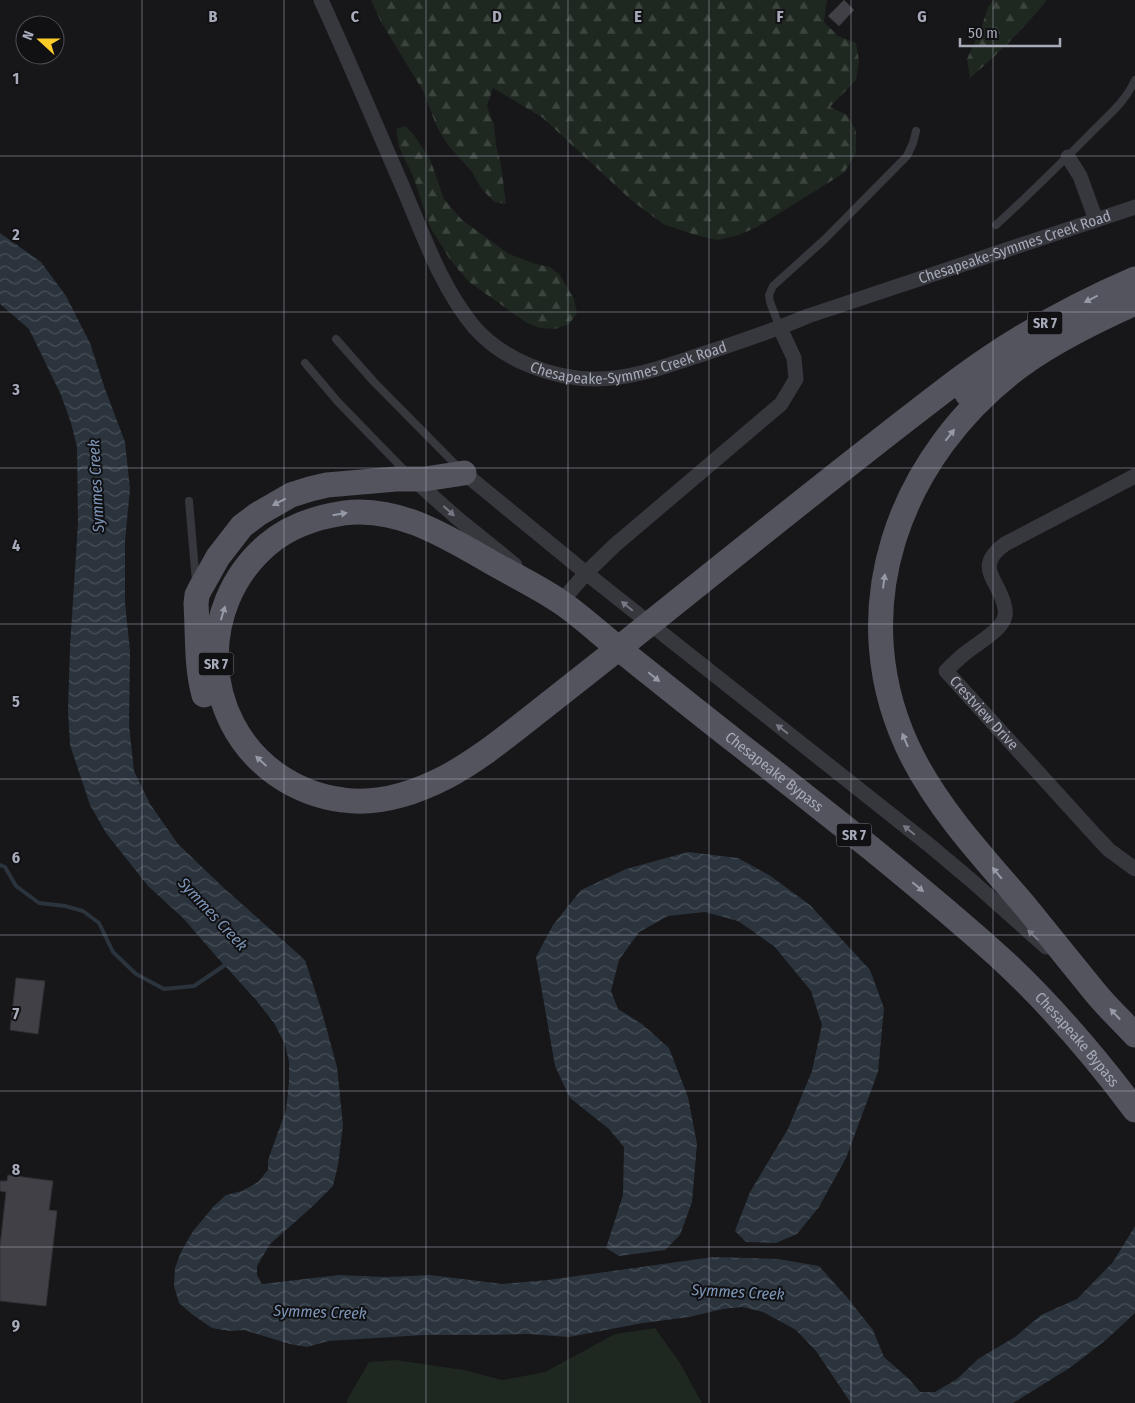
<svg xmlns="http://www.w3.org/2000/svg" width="1135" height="1403" viewBox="0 0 1135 1403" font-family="'Fira Sans Condensed',sans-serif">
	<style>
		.forest { fill: url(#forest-firs) }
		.garden { fill: #1e2720 }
		.water { fill: url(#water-waves) }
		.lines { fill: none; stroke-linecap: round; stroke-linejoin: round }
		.stream { stroke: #2b343d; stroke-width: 4 }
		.building { fill: #404046; stroke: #313035 }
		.service { stroke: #37373e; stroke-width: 8 }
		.minor { stroke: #37373e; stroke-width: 15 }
		.primary { stroke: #53545d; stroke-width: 25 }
		.oneway { fill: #969aa7 }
		.oneway2 { fill: #757782 }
		.grid { fill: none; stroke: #a7abb9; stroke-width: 1; stroke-opacity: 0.55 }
		.labels { text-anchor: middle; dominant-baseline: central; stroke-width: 4; stroke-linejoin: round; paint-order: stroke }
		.shield { fill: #111114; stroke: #7a7d88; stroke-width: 1 }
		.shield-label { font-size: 14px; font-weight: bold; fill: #a7abb9 }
		.street-label { font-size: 15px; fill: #a7abb9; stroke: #111114 }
		.water-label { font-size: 16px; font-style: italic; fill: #7c95b7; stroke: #111114 }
		.grid-label { font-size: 16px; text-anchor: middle; font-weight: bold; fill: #a7abb9; stroke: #111114; stroke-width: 4; stroke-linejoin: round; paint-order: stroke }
	</style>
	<defs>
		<pattern id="forest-firs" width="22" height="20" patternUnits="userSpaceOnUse" patternTransform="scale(1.25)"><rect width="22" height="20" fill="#1e2720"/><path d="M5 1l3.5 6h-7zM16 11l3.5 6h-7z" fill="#3c443e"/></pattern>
		<pattern id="water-waves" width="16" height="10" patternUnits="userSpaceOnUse" patternTransform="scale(1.25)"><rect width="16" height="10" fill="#2b343d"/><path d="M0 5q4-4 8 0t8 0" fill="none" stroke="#474f57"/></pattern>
	</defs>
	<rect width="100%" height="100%" fill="#171619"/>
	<path class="forest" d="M371 0H827L824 22 838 36 856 43 859 61 856 80 830 107 847 115 856 131V153L844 173 757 227 739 235 718 240 698 236 663 224 631 200 543 118 493 88 487 106 494 125 496 145 501 165 506 204 494 202 481 188 472 172 447 144 437 127 423 91 381 22Z
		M994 0H1047C1024 29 998 54 970 78L967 59 982 26 988 7Z
		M405 126 414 135 430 159 444 199 462 220 509 254 536 264 550 267 560 275 574 299 577 313 569 324 555 329 540 328 527 323 469 282 451 261 430 227 413 176 399 147 396 129Z"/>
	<path class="garden" d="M655 1328 680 1363 702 1403H347V1400L369 1362 396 1360 464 1370 502 1380 545 1372 615 1334Z"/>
	<path class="water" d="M0 233 41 262 66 296 90 343 105 389 125 442 130 489 125 541V603L130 651 129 725 134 771 150 804 178 844 225 889 305 960 322 1012 337 1067 343 1125 338 1165 333 1186 313 1206 270 1244 257 1266V1275L262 1284 339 1275 386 1277 430 1275 502 1284 548 1280 713 1257 778 1259 819 1266 846 1296 873 1330 884 1357 909 1379 920 1392H935L957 1379 978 1359 1015 1337 1041 1315 1077 1299 1113 1262 1135 1226V1313L1107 1339 1071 1367 1013 1403H851L816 1351 796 1330 763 1312 742 1307 723 1309 689 1317 643 1323 569 1337 527 1334 482 1335H424L328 1341 307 1347 290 1344 244 1330 230 1331 212 1328 193 1315 179 1303 174 1286 175 1268 181 1252 193 1231 214 1206 226 1195 242 1191 258 1182 268 1170V1160L286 1110 289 1082V1062L285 1044 274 1023 256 1000 216 956 183 918 148 886 106 833 90 805 70 745 68 711 70 647 78 523 77 447 71 423 61 395 29 329 0 304Z
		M688 852 738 858 769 875 810 905 870 970 884 1008 878 1072 846 1158 819 1207 797 1234 776 1243 746 1242 735 1231 750 1192 788 1129 812 1071 822 1025 811 991 774 946 738 921 705 912 668 916 639 932 619 960 611 991 618 1009 642 1024 669 1048 688 1097 697 1144 692 1202 680 1235 665 1250 619 1256 606 1248 623 1195 624 1147 609 1129 570 1098 555 1066 536 957 553 925 581 890 626 869Z"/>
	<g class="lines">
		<path class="stream" d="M0 865 5 867 16 886 39 903 65 906 83 911 99 923 113 952 136 974 164 989 194 986 228 963"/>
	</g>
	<path class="building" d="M844 0 854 10 839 26 828 16Z
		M16 978 45 981 38 1034 10 1030Z
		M8 1175 53 1181 49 1210 57 1211 46 1306 0 1301V1246L6 1192 0 1191V1181H7Z"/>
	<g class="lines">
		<path class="service" d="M996 225C1028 196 1058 166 1088 136 1105 118 1125 103 1135 80
			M780 328 770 302 769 295 773 286 824 240 907 156 913 143 916 131
			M336 339 374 382 459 468
			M305 363 338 402 408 474
			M189 501 196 582"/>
		<g class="minor">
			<path id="s1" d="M321 0C350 63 376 126 404 190 424 237 441 287 474 327 503 360 552 379 595 379 634 379 672 364 709 352 742 341 775 330 808 316L1135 207"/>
			<path d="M1068 157 1080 176 1096 220"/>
			<path d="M464 473 586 573 928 844 972 881 1046 947"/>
			<path id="s2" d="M1135 476 1005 544C974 567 997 578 1004 604 1005 608 1006 612 1005 616 1002 631 974 645 963 655 957 660 951 666 946 671L1094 834 1109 850 1135 869"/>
			<path d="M413 479 457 518 515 565"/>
			<path d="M555 597 561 602 586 573 615 545 781 404 796 379 794 358 780 328"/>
		</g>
		<g class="primary">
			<path id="s3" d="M1135 279C1072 306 1013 339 958 380 843 467 732 558 619 648 591 670 563 692 534 715 506 737 478 760 446 777 415 793 378 805 343 800 318 797 296 788 276 774 200 720 196 606 267 545 288 527 317 517 344 513 397 506 444 535 489 561 513 575 539 587 562 603 581 616 599 633 618 648 658 680 699 713 740 745 784 779 828 814 872 849 918 887 965 925 1009 966 1055 1010 1097 1059 1135 1110"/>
			<path d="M1135 303C1097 320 1058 339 1024 363 898 454 839 614 913 758 942 814 986 860 1026 907 1049 935 1071 963 1094 991 1106 1006 1121 1020 1135 1035"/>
			<path d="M967 394 999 373 1024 363"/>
			<path d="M204 695C196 666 198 634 196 604L197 595 200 589 218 557 242 526 258 514 291 495 310 489 327 485 396 479H425L464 473"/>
		</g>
	</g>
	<defs><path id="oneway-solid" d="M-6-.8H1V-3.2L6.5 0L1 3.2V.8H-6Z" transform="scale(1.25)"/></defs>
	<g class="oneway">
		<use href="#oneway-solid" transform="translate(1091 299) rotate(153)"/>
		<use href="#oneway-solid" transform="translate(950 435) rotate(-52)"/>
		<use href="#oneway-solid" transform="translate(279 502) rotate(153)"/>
		<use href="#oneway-solid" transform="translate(340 514) rotate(-9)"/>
		<use href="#oneway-solid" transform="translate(884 581) rotate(-82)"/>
		<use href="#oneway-solid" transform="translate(223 613) rotate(-73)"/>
		<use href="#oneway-solid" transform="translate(654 677) rotate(39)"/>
		<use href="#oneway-solid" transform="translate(905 740) rotate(-113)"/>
		<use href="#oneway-solid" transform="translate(261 761) rotate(-137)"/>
		<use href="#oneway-solid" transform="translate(997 873) rotate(-130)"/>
		<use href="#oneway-solid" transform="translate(918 887) rotate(40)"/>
		<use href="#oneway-solid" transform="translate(1115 1014) rotate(-133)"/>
	</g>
	<g class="oneway2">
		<use href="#oneway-solid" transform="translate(449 511) rotate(42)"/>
		<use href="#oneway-solid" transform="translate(627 606) rotate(-141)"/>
		<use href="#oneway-solid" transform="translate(782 729) rotate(-142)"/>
		<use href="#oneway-solid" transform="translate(909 830) rotate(-141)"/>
		<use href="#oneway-solid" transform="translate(1033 935) rotate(-137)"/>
	</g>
	<path class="grid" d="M142 0V1403M284 0V1403M426 0V1403M568 0V1403M709 0V1403M851 0V1403M993 0V1403M0 156H1135M0 312H1135M0 468H1135M0 624H1135M0 779H1135M0 935H1135M0 1091H1135M0 1247H1135"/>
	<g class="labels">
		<g class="shield">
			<rect x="1027.5" y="311.5" width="35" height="23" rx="4"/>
			<rect x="198.5" y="652.5" width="35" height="23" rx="4"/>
			<rect x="836.5" y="823.5" width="35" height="23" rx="4"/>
		</g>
		<g class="shield-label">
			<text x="1045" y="323">SR 7</text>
			<text x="216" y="664">SR 7</text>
			<text x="854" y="835">SR 7</text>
		</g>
		<g class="street-label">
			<text stroke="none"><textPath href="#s1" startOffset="938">Chesapeake-Symmes Creek Road</textPath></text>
			<text stroke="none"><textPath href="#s1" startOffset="532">Chesapeake-Symmes Creek Road</textPath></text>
			<text stroke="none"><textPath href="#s2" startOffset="366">Crestview Drive</textPath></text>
			<text stroke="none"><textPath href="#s3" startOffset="1891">Chesapeake Bypass</textPath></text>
			<text stroke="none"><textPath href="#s3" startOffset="2296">Chesapeake Bypass</textPath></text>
		</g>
		<g class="water-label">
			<text transform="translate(96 486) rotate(-93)">Symmes Creek</text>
			<text transform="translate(213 914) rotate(47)">Symmes Creek</text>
			<text transform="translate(738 1292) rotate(3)">Symmes Creek</text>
			<text transform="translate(320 1312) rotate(2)">Symmes Creek</text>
		</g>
	</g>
	<g class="grid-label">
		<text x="213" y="22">B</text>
		<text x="355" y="22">C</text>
		<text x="497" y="22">D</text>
		<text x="638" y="22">E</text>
		<text x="780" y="22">F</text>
		<text x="922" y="22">G</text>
		<text x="16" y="84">1</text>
		<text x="16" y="240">2</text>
		<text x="16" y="395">3</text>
		<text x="16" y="551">4</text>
		<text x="16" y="707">5</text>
		<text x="16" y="863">6</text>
		<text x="16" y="1019">7</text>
		<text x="16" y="1175">8</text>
		<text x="16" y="1331">9</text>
	</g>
	<g transform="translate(40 40) rotate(291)"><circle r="24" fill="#111114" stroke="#4d4f56"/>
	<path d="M0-4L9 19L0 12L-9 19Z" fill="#fecc29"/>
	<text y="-8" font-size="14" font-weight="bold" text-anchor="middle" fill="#a7abb9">N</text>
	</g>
	<path d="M960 38v8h100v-8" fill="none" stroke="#a7abb9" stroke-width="2.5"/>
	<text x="968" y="38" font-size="15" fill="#a7abb9" stroke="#111114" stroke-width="4" paint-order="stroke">50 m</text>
</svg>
